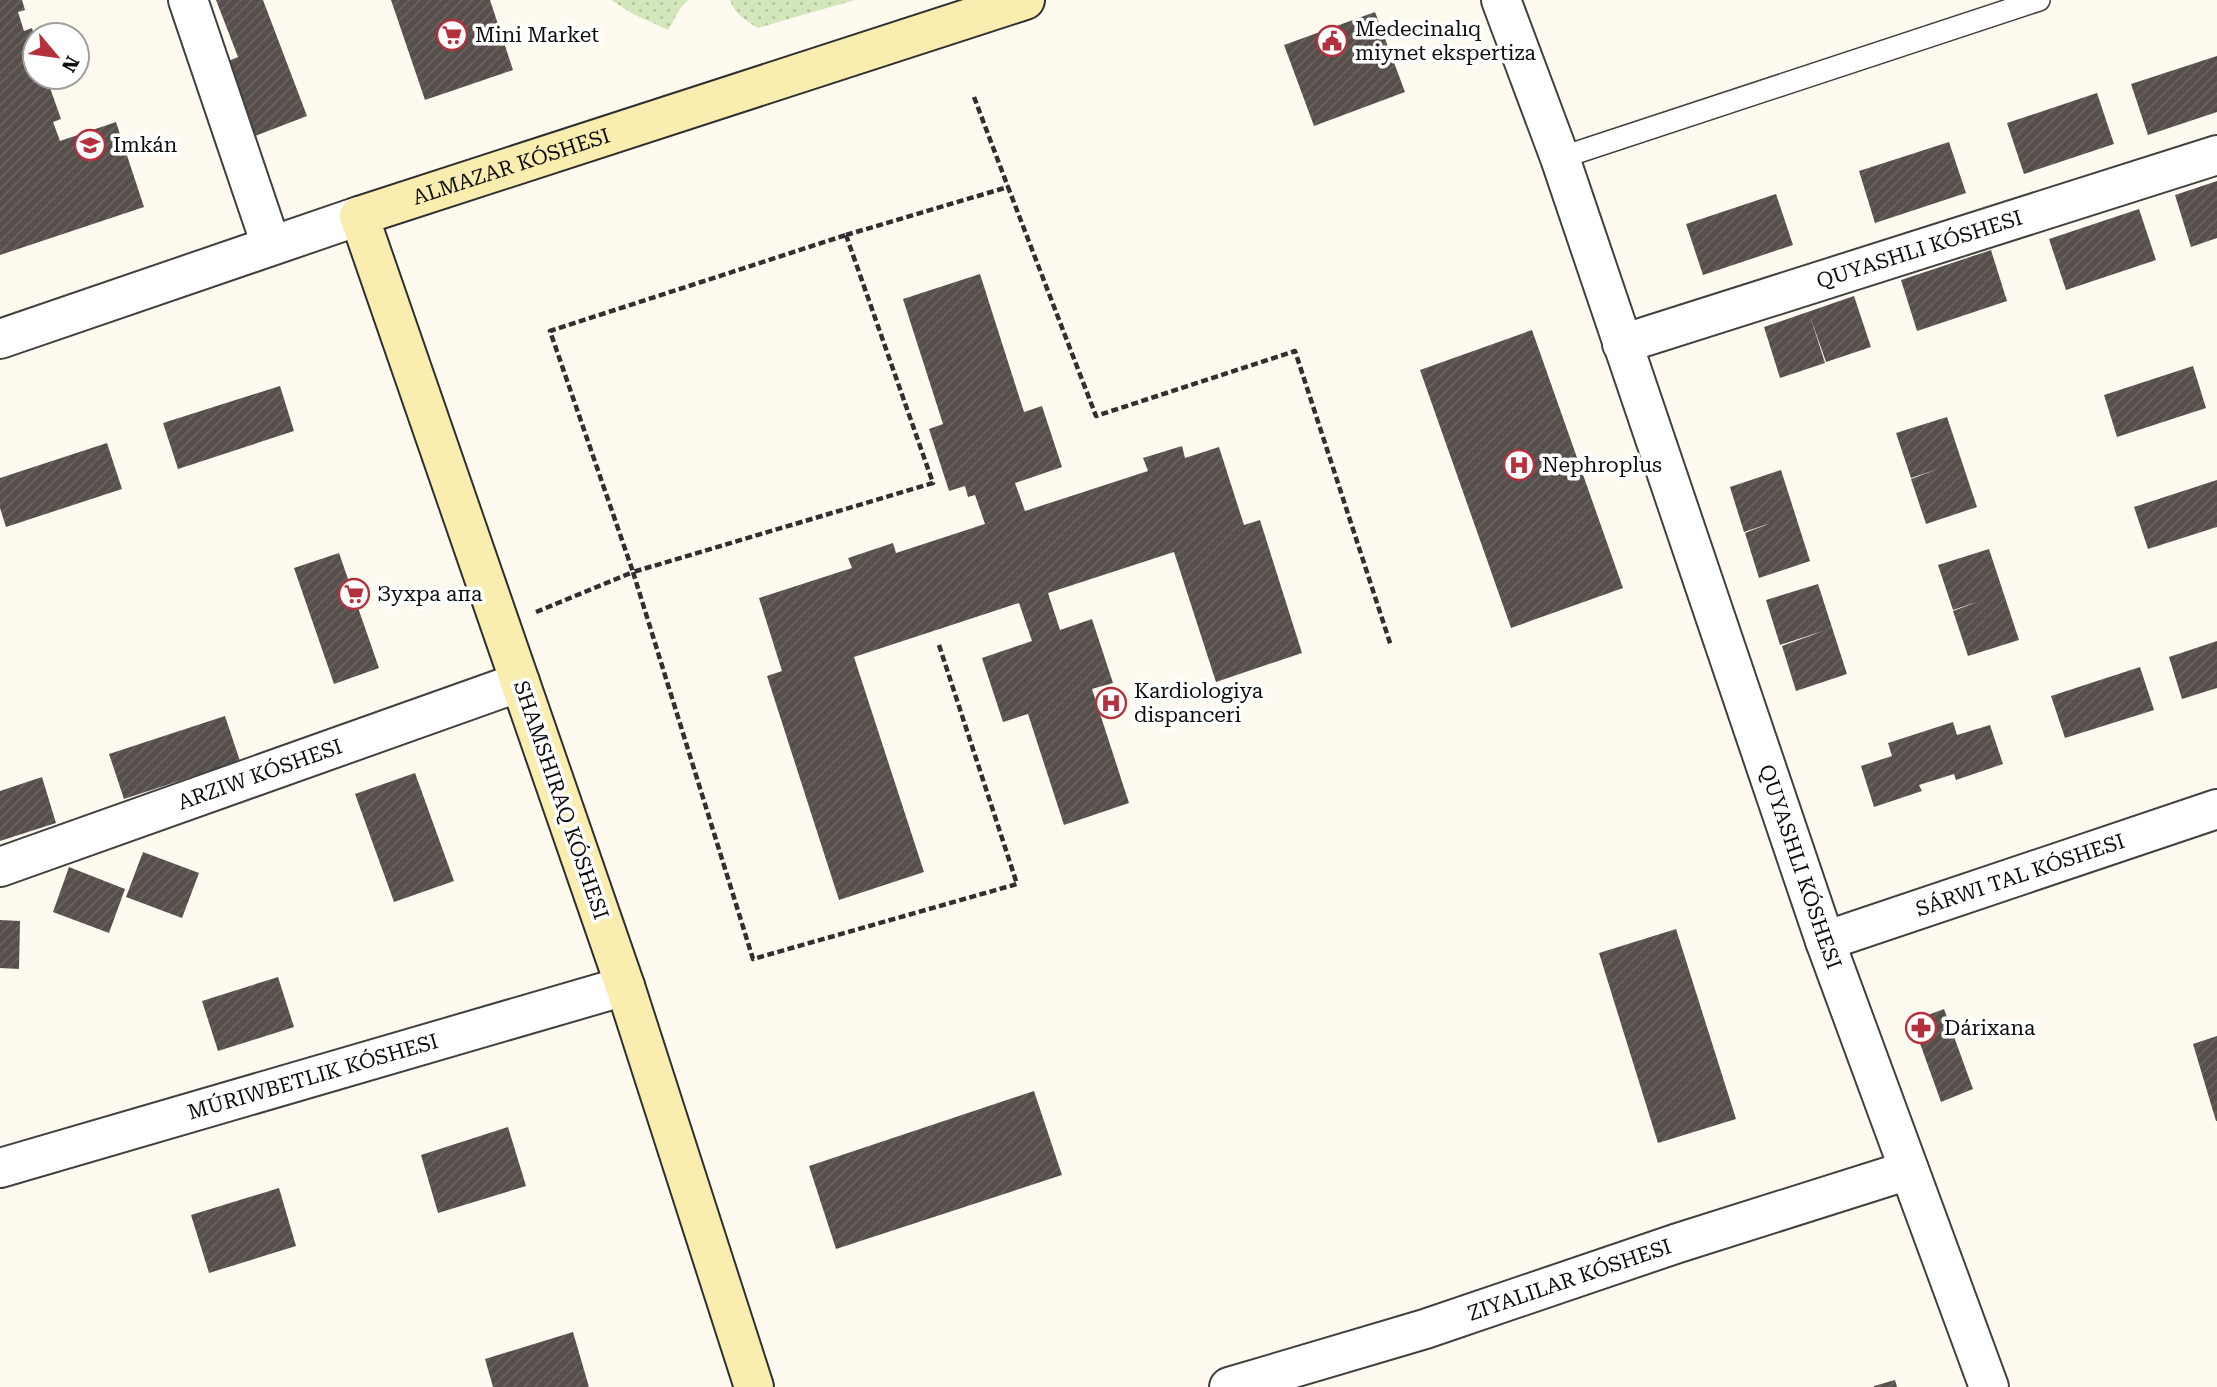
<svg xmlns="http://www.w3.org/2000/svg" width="2217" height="1387" viewBox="0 0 2217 1387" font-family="'Roboto Serif',serif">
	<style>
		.grass { fill: url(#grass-dots) }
		.building { fill: url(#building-hatch) }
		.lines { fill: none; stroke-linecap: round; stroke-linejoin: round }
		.lane-casing { stroke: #414141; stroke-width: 24 }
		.street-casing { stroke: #414141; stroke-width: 42 }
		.secondary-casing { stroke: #303030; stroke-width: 42 }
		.path { stroke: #303030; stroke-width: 4.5; stroke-dasharray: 7 3.5; stroke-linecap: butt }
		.lane { stroke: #fff; stroke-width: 21 }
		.street { stroke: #fff; stroke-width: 38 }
		.secondary { stroke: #f9edb0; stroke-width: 38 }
		.labels { text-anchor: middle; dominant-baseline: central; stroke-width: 7; stroke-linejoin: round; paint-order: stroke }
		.poi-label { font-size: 21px; fill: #0e0e0e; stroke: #fff; text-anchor: start }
		.street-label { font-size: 21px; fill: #0e0e0e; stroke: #fff }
	</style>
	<defs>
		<pattern id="grass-dots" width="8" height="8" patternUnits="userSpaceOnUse" patternTransform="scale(1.75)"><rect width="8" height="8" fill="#d4e6bc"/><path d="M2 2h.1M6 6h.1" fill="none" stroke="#b5c4a0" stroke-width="1.8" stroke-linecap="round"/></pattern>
		<pattern id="building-hatch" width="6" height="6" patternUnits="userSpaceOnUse" patternTransform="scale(1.75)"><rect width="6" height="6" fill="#564f4b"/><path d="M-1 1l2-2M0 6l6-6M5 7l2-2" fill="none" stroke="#696461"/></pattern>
	</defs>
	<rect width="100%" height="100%" fill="#fefaf0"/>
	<path class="grass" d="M611 0H688L680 9 668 30 633 14Z
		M730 0H855L758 28C746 21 734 13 730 0Z"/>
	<path class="building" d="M0 0H22L25 10 18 12 24 31 32 28 35 39V77H63L48 82 61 119 53 122 60 141 116 122 144 207 0 255Z
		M216 0H263L307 116 255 136 226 62 238 57Z
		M391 0H490L513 70 425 100Z
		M1375 12 1405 92 1314 126 1284 45Z
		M2217 56V112L2148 135 2131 84Z
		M2097 93 2114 144 2024 174 2007 123Z
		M1949 142 1966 193 1875 223 1859 171Z
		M2217 181V238L2191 247 2175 195Z
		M1776 194 1793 245 1703 275 1686 224Z
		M2139 209 2156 260 2066 290 2049 239Z
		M1991 250 2007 301 1917 331 1901 280Z
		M980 274 1024 412 1042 406 1062 467 1015 483 1025 511 1148 471 1143 458 1182 446 1185 458 1219 447 1244 525 1260 520 1302 653 1216 682 1174 552 1048 593 1060 630 1092 619 1113 683 1092 689 1129 803 1064 825 1028 714 1003 722 982 658 1032 641 1019 603 854 657 924 872 839 900 767 676 782 671 759 598 852 568 848 558 893 543 896 553 985 524 975 495 968 497 965 486 949 491 929 429 943 424 903 299Z
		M1854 296 1871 347 1826 362 1810 316 1825 363 1780 378 1764 327Z
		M1532 330 1623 588 1511 628 1420 370Z
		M2193 366 2206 408 2117 437 2104 395Z
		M280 386 294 431 178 469 163 423Z
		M1947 417 1977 507 1926 524 1911 479 1938 469 1911 478 1896 433Z
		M107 443 122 489 6 527 0 508V478Z
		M1781 470 1810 561 1759 578 1745 533 1771 523 1744 532 1730 487Z
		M2217 480V527L2148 549 2134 507Z
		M1989 549 2019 640 1968 656 1953 611 1980 601 1953 610 1938 565Z
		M339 553 379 668 334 684 294 568Z
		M1818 584 1847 674 1796 691 1782 646 1826 630 1780 645 1766 600Z
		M2217 641V688L2182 699 2169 657Z
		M2140 667 2154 710 2065 738 2051 696Z
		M225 716 240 761 124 799 109 754Z
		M1953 722 1957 735 1990 725 2003 764 1956 780 1954 774 1919 785 1922 791 1874 807 1861 766 1892 756 1888 743Z
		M415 773 454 881 394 902 355 794Z
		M42 777 56 823 0 841V791Z
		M143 852 199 873 182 918 126 897Z
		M69 867 125 889 109 933 53 912Z
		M0 920 20 921 19 969 0 968Z
		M1676 929 1736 1119 1658 1143 1599 953Z
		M278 977 294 1027 218 1051 202 1001Z
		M1944 1009 1973 1089 1941 1102 1912 1021Z
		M2217 1036V1121H2216L2193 1044Z
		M1034 1091 1062 1175 836 1249 809 1166Z
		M508 1127 526 1186 438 1213 421 1155Z
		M279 1188 296 1246 209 1273 191 1215Z
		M573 1332 589 1387H493L485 1359Z
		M1895 1380 1897 1387H1874V1386Z"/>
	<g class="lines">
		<g class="lane-casing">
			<path id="lane" d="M1560 158 2039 0"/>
		</g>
		<g class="street-casing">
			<g id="street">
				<path d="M188 0 271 245"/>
				<path id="s1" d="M1501 0 1560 158 1825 941 1989 1387"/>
				<path d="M0 339 359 216"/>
				<path id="s2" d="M1622 344 2217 155"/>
				<path id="s3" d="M0 867 520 682"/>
				<path id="s4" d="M1825 941 2217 809"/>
				<path id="s5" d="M0 1168 625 986"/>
				<path id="s6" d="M1229 1387 1425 1329 1678 1243 1909 1170"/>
			</g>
		</g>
		<g class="secondary-casing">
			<g id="secondary">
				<path id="s7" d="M754 1387 625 986 359 216 1025 0"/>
			</g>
		</g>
		<path class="path" d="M974 97 1008 187
			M846 235 933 483 633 572 550 331Z
			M846 235 1008 187 1096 416 1295 351 1391 646
			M536 612 633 572 753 959 1017 884 939 645"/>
		<use href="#lane" class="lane"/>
		<use href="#street" class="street"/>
		<use href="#secondary" class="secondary"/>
	</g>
	<defs>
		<g id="supermarket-ring" transform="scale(1.575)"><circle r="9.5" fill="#fff" stroke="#b4303d" stroke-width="1.5"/><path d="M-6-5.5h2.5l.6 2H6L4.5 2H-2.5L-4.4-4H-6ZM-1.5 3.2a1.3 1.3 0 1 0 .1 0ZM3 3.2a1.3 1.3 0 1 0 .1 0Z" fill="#b4303d"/></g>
		<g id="civic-ring" transform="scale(1.575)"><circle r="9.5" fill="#fff" stroke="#b4303d" stroke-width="1.5"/><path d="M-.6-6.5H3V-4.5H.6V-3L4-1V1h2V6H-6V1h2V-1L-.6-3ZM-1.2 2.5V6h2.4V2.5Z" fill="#b4303d"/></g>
		<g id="school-ring" transform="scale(1.575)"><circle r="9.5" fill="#fff" stroke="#b4303d" stroke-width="1.5"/><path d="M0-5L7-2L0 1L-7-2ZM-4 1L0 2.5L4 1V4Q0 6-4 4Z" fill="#b4303d"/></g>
		<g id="hospital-ring" transform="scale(1.575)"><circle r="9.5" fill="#fff" stroke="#b4303d" stroke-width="1.5"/><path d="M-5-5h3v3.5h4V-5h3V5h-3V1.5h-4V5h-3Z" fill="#b4303d"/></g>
		<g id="pharmacy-ring" transform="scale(1.575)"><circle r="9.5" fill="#fff" stroke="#b4303d" stroke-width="1.5"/><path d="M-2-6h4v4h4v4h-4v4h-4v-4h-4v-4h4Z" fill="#b4303d"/></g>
	</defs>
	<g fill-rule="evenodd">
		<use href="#supermarket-ring" x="452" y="35"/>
		<use href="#civic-ring" x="1332" y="41"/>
		<use href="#school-ring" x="90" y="145"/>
		<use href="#hospital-ring" x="1519" y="465"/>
		<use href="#supermarket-ring" x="354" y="594"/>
		<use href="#hospital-ring" x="1111" y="703"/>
		<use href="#pharmacy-ring" x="1921" y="1028"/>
	</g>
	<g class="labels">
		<g class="poi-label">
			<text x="1355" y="29">Medecinalıq<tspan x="1355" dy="24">miynet ekspertiza</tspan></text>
			<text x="475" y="35">Mini Market</text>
			<text x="113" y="145">Imkán</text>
			<text x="1542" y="465">Nephroplus</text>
			<text x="377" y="594">Зухра апа</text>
			<text x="1134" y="691">Kardiologiya<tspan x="1134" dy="24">dispanceri</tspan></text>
			<text x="1944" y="1028">Dárixana</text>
		</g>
		<g class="street-label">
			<text stroke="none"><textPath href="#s7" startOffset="1396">ALMAZAR KÓSHESI</textPath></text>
			<text stroke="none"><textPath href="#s2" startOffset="312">QUYASHLI KÓSHESI</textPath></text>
			<text stroke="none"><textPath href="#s3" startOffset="276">ARZIW KÓSHESI</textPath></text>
			<text transform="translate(561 800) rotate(71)">SHAMSHIRAQ KÓSHESI</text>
			<text stroke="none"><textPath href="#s1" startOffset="917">QUYASHLI KÓSHESI</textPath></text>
			<text stroke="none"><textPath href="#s4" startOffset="206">SÁRWI TAL KÓSHESI</textPath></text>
			<text stroke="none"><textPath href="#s5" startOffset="326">MÚRIWBETLIK KÓSHESI</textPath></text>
			<text stroke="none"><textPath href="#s6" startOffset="357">ZIYALILAR KÓSHESI</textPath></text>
		</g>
	</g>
	<g transform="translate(56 56) rotate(119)"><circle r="33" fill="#ffffff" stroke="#9f9f9f" stroke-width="2"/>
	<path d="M0-5L12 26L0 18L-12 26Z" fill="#b4303d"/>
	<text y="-10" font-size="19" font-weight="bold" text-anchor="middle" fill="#0e0e0e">N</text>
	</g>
</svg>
